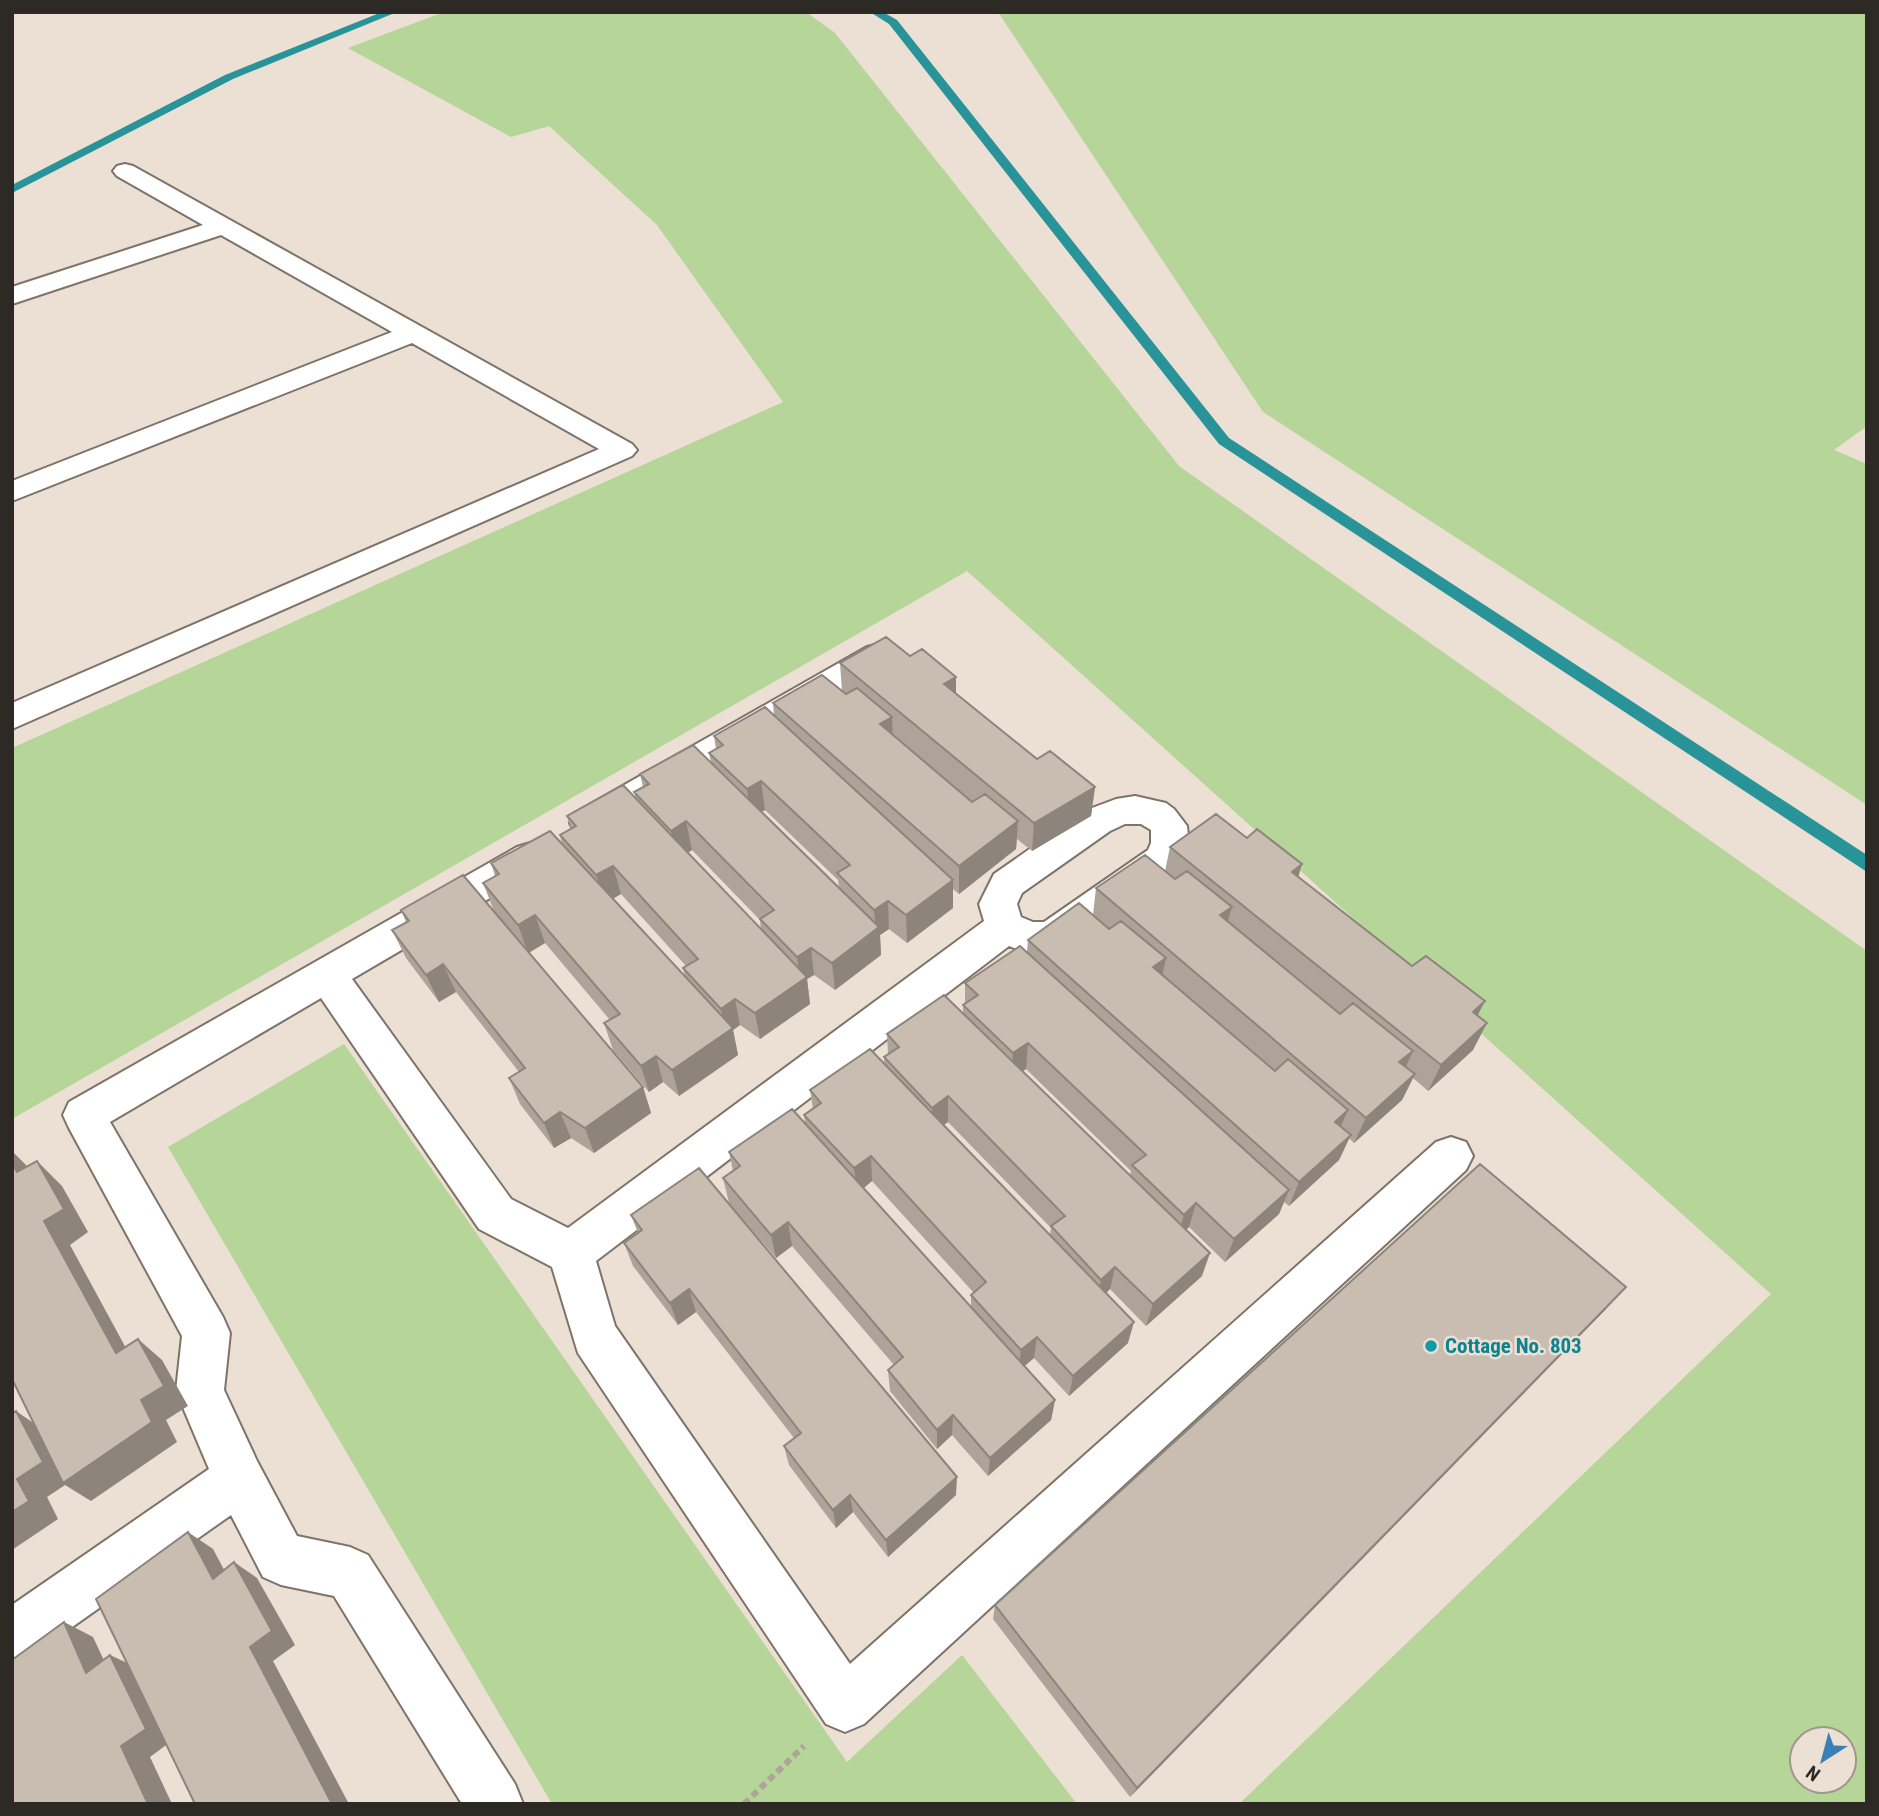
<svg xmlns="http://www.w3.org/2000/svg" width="1879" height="1816" viewBox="0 0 1879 1816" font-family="'Roboto Condensed',sans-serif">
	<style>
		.green { fill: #b6d599; fill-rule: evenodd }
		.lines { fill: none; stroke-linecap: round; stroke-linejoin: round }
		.stream { fill: #289499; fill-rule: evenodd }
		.street-casing { stroke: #7e7368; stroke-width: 4 }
		.path { stroke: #aea49a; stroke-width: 6; stroke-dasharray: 7 4.5; stroke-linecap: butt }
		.street { fill: #fff; fill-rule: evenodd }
		.wall { fill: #ada398; fill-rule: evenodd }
		.shaded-wall { fill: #8d847c }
		.building { fill: #c9bdb1; stroke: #8d847c; stroke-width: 2 }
		.culture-dot { fill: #0f9aa8; stroke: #ecdfd3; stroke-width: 2.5 }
		.labels { text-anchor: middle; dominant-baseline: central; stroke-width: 5; stroke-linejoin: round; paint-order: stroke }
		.near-culture-label { font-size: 21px; font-weight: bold; fill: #0d838f; stroke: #ecdfd3; text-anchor: start }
	</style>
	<rect width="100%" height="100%" fill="#ecdfd3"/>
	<path class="green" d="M444 12H806L835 33 1179 466 1867 951V1804H1239L1771 1294 967 571 12 1119V748L783 402 657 225 549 126 511 137 348 48ZM1802 1739H1844V1781H1802Z
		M998 12H1867V426L1834 450 1867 464V805L1263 412Z
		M344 1044 847 1762 962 1655 1077 1804H552L168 1147Z"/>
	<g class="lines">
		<path class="stream" d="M382 12H397L233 79 12 193V185L225 75Z
			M870 12H883L897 20 1229 438 1867 855V872L1219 444 889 24Z"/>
		<g class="street-casing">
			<path id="street" d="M125 164 133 166 632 444 637 450 632 456 12 729V703L599 449 412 343 12 501V481L392 332 221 235 12 304V287L203 225 117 176 113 171 117 166Z
				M879 644 891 647 896 655 891 663 601 833 588 837 575 833 570 823 575 813 867 647Z
				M1135 796 1166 803 1174 809 1187 826 1189 844 1174 870 1065 949C1045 956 1028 954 1009 946L596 1261 615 1326 850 1664 1436 1142 1451 1137 1466 1142 1473 1156 1466 1170 864 1724 845 1732 826 1724 578 1353 552 1267 479 1229 321 998 110 1122 223 1317 230 1333 224 1390 257 1461 297 1536 350 1547 368 1555 515 1784 523 1804H462L334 1596 281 1585 263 1577 231 1515 31 1656 12 1664V1605L209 1469 176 1391 182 1336 69 1128 63 1115 69 1102 517 847 530 843 543 847 549 857 543 867 352 979 511 1199 568 1228 984 921 979 904 994 874 1084 811 1116 799ZM1125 824H1141L1151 830V843L1148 850 1044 922H1033L1021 917 1017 904 1022 893 1110 831Z"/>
		</g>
		<path class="path" d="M744 1804 804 1746"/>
		<use href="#street" class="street"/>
	</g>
	<path class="wall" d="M840 663 956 693 1037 759 1095 787 1091 816 1032 851 1017 839 1016 849 959 894 953 889V908L907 943 889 929 880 935 881 955 835 990 814 975 807 979 810 1004 760 1039 740 1025 733 1030 738 1055 679 1096 663 1082 649 1092 613 1050 604 1023 610 1020 545 943 529 953 643 1087 651 1113 594 1153 571 1138 554 1148 520 1104 509 1078 519 1072 456 992 439 1002 406 958 392 930 406 922 401 910 494 911 483 883 495 876 491 863 562 844 560 835 571 829 567 816 636 799 634 792 643 787 640 774 711 762 709 753 716 749 714 736 774 715 773 703 842 691ZM765 810 838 880 839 887 762 812ZM692 850 760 920 761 930 688 853ZM621 894 686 966 683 968 685 977 613 899Z
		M1170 847 1298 877 1412 966 1485 1001 1477 1016 1473 1050 1428 1091 1413 1078 1402 1100 1354 1143 1349 1138 1339 1160 1289 1206 1284 1202 1279 1214 1225 1262 1189 1227 1186 1230 1202 1276 1146 1326 1110 1289 1106 1293 1128 1343 1069 1396 1034 1358 1025 1366 1055 1400 1051 1420 988 1476 952 1435 937 1449 890 1391 888 1370 894 1365 792 1246 776 1258 729 1203 723 1178 733 1171 729 1152 805 1123 804 1115 813 1109 810 1090 884 1063V1057L888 1054 887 1034 963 1014V1005L965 1004V983L1027 952 1028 940 1093 915 1096 888 1165 871ZM1026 1069 1131 1171 1130 1175 1023 1071ZM948 1122 1051 1228 1050 1235 944 1125ZM872 1181 974 1293 971 1295V1306L864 1188Z
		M631 1215 956 1495 888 1557 853 1512 836 1528 789 1465 784 1446 794 1438 696 1312 678 1325 633 1266 624 1243 638 1233Z
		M1606 1309 1130 1797 993 1619 995 1605Z"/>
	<path class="shaded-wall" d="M956 677V707L944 684Z
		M892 717 893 746 880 724Z
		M761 781 765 810 751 818 747 789Z
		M1095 787 1091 816 1032 851 1034 823Z
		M686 821 692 850 677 859 671 831Z
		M1018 821 1016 849 959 894V866Z
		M1302 864 1294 892 1292 872Z
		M613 866 621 894 604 903 596 875Z
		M953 880V908L907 943 906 915Z
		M888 901 889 929 880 935 881 955 835 990 832 963 876 930 874 910Z
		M1232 907 1224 934 1220 915Z
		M535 915 545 943 528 953 518 925Z
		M811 948 814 975 807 979 810 1004 760 1039 755 1013 800 982 797 957Z
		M1166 958 1160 986 1153 967Z
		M443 964 456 992 439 1002 426 975Z
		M735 999 740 1025 733 1030 738 1055 679 1096 672 1070 726 1033 721 1009Z
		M1485 1001 1471 1028 1473 1012Z
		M1487 1023 1473 1050 1428 1091 1441 1065Z
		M1028 1043 1026 1069 1011 1079 1013 1053Z
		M1413 1051 1401 1077 1399 1062Z
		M656 1056 663 1082 649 1092 641 1066Z
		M1415 1074 1402 1100 1354 1143 1366 1118Z
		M643 1087 651 1113 594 1153 585 1128Z
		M948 1096V1122L933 1133 932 1108Z
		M1348 1110 1337 1135 1335 1122Z
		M560 1112 571 1138 554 1148 544 1123Z
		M1351 1135 1339 1160 1289 1206 1299 1182Z
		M12 1151 26 1165 43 1197 17 1172 12 1163Z
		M871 1156 872 1181 857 1193 854 1168Z
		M37 1161 62 1186 88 1232 70 1245 140 1374 116 1353 44 1221Z
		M1289 1190 1279 1214 1225 1262 1234 1239Z
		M1196 1203 1189 1227 1177 1238 1184 1215Z
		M788 1222 792 1246 776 1258 771 1235Z
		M1210 1253 1202 1276 1146 1326 1153 1304Z
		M1115 1267 1110 1289 1097 1302 1101 1280Z
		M1626 1287 1606 1309 1130 1797 1137 1788Z
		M689 1289 696 1312 678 1325 670 1303Z
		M1134 1322 1128 1343 1069 1396 1073 1376Z
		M1037 1337 1034 1358 1018 1371 1021 1350Z
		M138 1339 162 1360 188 1406 166 1420 177 1442 91 1501 65 1485 47 1497 58 1519 12 1550V1512L17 1479 16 1411 45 1431 141 1400Z
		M1055 1400 1051 1420 988 1476 990 1458Z
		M953 1415 952 1435 937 1449V1430Z
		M957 1477 956 1495 888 1557 886 1540Z
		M850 1495 853 1512 836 1528 833 1510Z
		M188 1532 213 1549 237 1594 213 1579Z
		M234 1562 257 1578 295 1645 273 1661 349 1804H332L250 1647Z
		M64 1622 93 1637 116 1686 86 1673Z
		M110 1655 138 1668 173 1740 150 1757 172 1804H148L121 1746Z"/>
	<path class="building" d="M886 637 910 656 922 649 956 677 944 684 1037 759 1050 751 1095 787 1034 823 840 663Z
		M822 675 846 694 857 688 892 717 880 724 972 802 985 794 1018 821 959 866 773 703Z
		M765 707 953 880 906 915 888 901 874 910 837 873 850 865 809 826 761 781 747 789 709 753 723 745 714 736Z
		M693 745 879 927 832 963 811 948 797 957 760 919 774 910 686 821 671 831 634 792 649 784 640 774Z
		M623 785 807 977 755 1013 735 999 721 1009 683 968 698 959 613 866 596 875 560 835 576 826 567 816Z
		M1216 814 1247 838 1257 829 1302 864 1292 872 1412 966 1426 956 1485 1001 1473 1012 1487 1023 1441 1065 1170 847Z
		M550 831 733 1028 672 1070 656 1056 641 1066 604 1023 620 1014 535 915 518 925 483 883 499 874 491 863Z
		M1145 855 1175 879 1187 871 1232 907 1220 915 1340 1014 1353 1003 1413 1051 1399 1062 1415 1074 1366 1118 1096 888Z
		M463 875 643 1087 585 1128 560 1112 544 1123 509 1078 525 1068 443 964 426 975 392 930 409 921 401 910Z
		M1079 903 1109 929 1121 921 1166 958 1153 967 1275 1071 1288 1059 1348 1110 1335 1122 1351 1135 1299 1182 1028 940Z
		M1020 946 1289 1190 1234 1239 1196 1203 1184 1215 1132 1165 1146 1155 1028 1043 1013 1053 963 1005 978 995 965 983Z
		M944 995 1210 1253 1153 1304 1115 1267 1101 1280 1051 1226 1065 1216 948 1096 932 1108 884 1057 899 1047 887 1034Z
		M870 1049 1134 1322 1073 1376 1037 1337 1021 1350 971 1295 986 1282 871 1156 854 1168 804 1115 821 1103 810 1090Z
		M792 1109 1055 1400 990 1458 953 1415 937 1430 888 1370 903 1357 788 1222 771 1235 723 1178 740 1166 729 1152Z
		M37 1161 64 1209 44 1221 116 1353 138 1339 164 1386 141 1400 152 1422 63 1483 12 1379V1163L17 1172Z
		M1480 1164 1626 1287 1137 1788 995 1605Z
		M699 1168 957 1477 886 1540 850 1495 833 1510 784 1446 801 1433 689 1289 670 1303 624 1243 642 1230 631 1215Z
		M16 1411 43 1462 17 1479 29 1501 12 1512V1414Z
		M188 1532 213 1579 234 1562 272 1631 250 1647 332 1804H195L96 1599Z
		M64 1622 86 1673 110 1655 146 1729 121 1746 148 1804H12V1660Z"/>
	<circle class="culture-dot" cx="1431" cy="1346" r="7"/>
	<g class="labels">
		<g class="near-culture-label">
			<text x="1445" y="1346">Cottage No. 803</text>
		</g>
	</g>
	<rect width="1879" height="1816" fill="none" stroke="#2d2924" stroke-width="28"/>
	<g transform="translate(1823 1760) rotate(216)"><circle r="33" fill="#ecdfd3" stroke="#a0968d" stroke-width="2"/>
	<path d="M0-5L12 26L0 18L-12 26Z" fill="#3980b5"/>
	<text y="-10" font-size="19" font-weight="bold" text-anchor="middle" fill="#2d2924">N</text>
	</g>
</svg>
